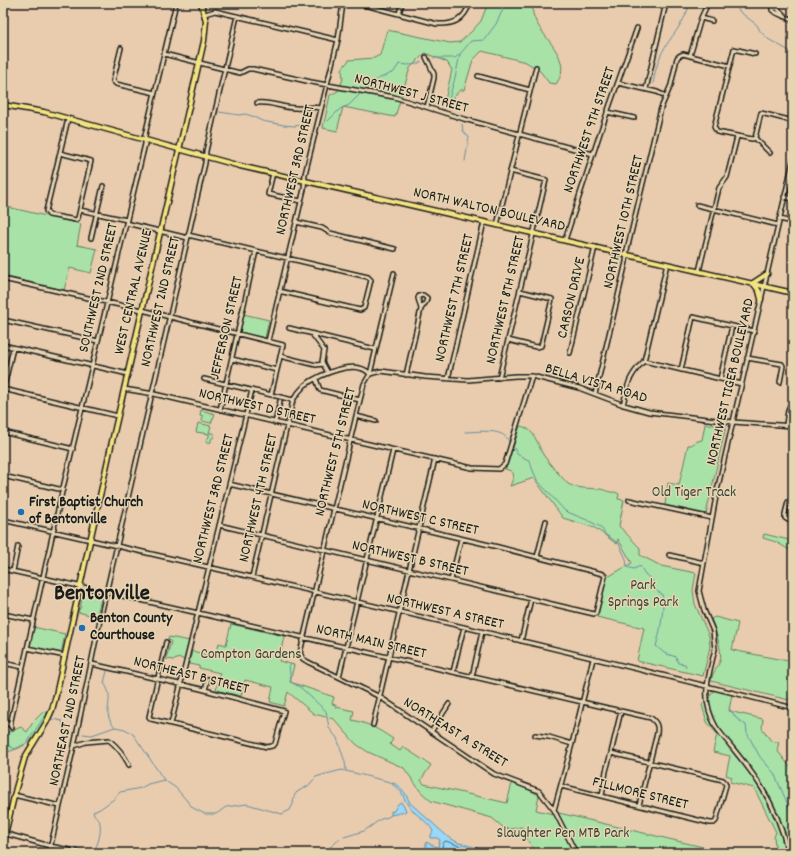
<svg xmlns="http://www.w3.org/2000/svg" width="796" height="856" viewBox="0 0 796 856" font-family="Dekko,sans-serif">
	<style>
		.green { fill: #a9e2a7; stroke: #627f62 }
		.water { fill: #99d8fa; stroke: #678da1 }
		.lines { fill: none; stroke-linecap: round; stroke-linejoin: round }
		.shore { stroke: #4e6775; stroke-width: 1 }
		.stream { stroke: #678da1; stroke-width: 1 }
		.minor-casing { stroke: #1c1c1c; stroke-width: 6 }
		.major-casing { stroke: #1c1c1c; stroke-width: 7 }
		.minor { stroke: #e7d5b2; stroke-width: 3 }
		.major { stroke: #f4e382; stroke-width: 4 }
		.poi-dot { fill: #1f6fb2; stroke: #e7d5b2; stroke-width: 1.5 }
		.labels { text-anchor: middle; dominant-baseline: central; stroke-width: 3; stroke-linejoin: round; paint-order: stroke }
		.street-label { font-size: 15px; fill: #1c1c1c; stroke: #e7d5b2 }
		.park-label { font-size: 15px; fill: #384438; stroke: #e7d5b2 }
		.poi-label { font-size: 15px; font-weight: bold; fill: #1c1c1c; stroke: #e7d5b2; text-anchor: start }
		.town-label { font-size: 23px; font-weight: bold; fill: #1c1c1c; stroke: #e7d5b2 }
	</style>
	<rect width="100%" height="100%" fill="#e9ccad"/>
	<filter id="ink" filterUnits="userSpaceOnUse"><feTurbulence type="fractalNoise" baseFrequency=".025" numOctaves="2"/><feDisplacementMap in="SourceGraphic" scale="8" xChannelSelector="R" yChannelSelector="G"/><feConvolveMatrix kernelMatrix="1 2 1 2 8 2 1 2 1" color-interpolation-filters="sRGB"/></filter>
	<g filter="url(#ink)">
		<path class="green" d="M488 3H533C526 31 579 54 556 84L549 83 540 71 526 62 482 51 473 60 464 90H460L450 101 445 100 452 70 447 62 425 53 410 68 395 117 343 107 337 131 323 128 330 95 338 91 343 79 342 69 349 60 374 58 380 55 387 30 450 43 460 42 472 31 481 21Z
			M3 206 81 224 77 245 97 249 91 273 70 268 64 290 3 276Z
			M243 314 269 320 265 338 240 333Z
			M201 410 215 414 211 423 202 421 203 416 200 415Z
			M198 423 211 426 209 433H214V437L211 439V442L207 443 206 440 209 437V434L196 432Z
			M705 424 726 426 706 514 665 505 668 483 679 485 688 445H691L698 441 702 440Z
			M520 426C535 428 537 445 544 456 551 466 560 475 568 484 577 489 590 488 600 489 606 490 609 493 615 492L619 494 618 499 624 500 619 526 640 548V555L661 566 696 573 693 590 695 604 709 636 710 647 703 676 637 661 644 628 597 617 606 578 632 563 618 539 617 544 595 528 563 518 534 478 510 486C514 476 517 472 505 469L507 466Z
			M764 534 793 541V552L776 542 763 538Z
			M83 590 103 595V598L101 599 97 614H99L98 617 78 612V609H80L83 592H81Z
			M715 617 738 623 732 650 793 662V697L789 700 711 681C713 671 717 669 720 661 723 652 715 628 711 619Z
			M231 624 284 636 279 661 294 665 290 682 334 697 332 704 336 705V707L354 711 352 720C370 724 378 729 393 739L390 744 400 751 403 747 431 765 421 780 424 784 507 803 512 783 525 788 539 795 536 810 558 815 559 813 728 853H551L550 850H535L527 840 522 827 510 829 504 828 492 818 431 801 421 792 404 768 368 752 356 744 334 719 314 714 288 692 284 706 270 702 273 687 245 680 241 696 216 690 220 673 199 668V666L189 664 192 651 216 657 219 643 226 645Z
			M33 627 65 634 61 654 30 647Z
			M169 637 190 641 185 660 180 658 174 660 166 659 171 642 168 639Z
			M715 690 732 694 729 711 763 719 762 728 771 741 779 742 777 750 793 771V853H776L774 837 776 832 754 788 730 782 732 777 726 775 730 756 713 752 717 734 707 722 702 705Z
			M45 710 47 714C36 738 29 747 3 753V737L9 731 13 732 16 729 21 727 27 732 33 722Z"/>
		<path class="water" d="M392 782 400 787 405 793 410 803 448 837 459 843 496 853H428L426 848V842L437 847H438L440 840 437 838H430L433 831C428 821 412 813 406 802 401 793 404 792 393 785Z
			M401 802 406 810 405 812 391 815V811L393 812 398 804Z"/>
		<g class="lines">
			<path class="shore" d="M431 853 432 850H441L444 842 446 841 478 853"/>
			<path class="stream" d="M733 3 740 12 757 25 760 31 768 39 793 53
				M434 58H455L460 54
				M653 84C655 71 658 59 665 47 675 32 685 21 690 3
				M365 90 373 81 394 72 399 64C406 65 415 66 421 62
				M447 105 455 78 460 54 471 41 484 40 496 24 506 3
				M219 112 239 115 245 114 252 116 262 121 284 125 294 126 311 124
				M328 121 340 109 349 105 361 93
				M462 124 463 131 469 137 465 161
				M465 432C477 432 505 427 509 442
				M514 448 517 454 530 461 532 468 537 480 565 511 587 520 601 527 605 534 619 544 626 559 627 567 634 569 640 566 645 574 653 581C652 588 656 591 662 594 665 606 660 634 656 646L664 653 676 657 678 663 685 664 686 667
				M289 665 291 682 301 688 326 711 329 728 337 738 345 762 346 770
				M107 671 104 683C117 701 99 711 115 727
				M729 708 737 719 746 725 747 733 760 757 774 773 793 816
				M52 719 62 721 65 731 71 732
				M83 734 92 735 115 727 125 729 133 734 144 750 164 780 176 788 193 808 205 814H216L226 807 247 804 282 814 290 810 293 804 294 796 297 792 308 786 316 777 322 775 342 770 390 782 393 784
				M3 743 15 749 27 743 44 717
				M344 837 364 831 381 819 388 817 391 815
				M93 853C98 845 103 829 99 820 97 817 94 816 93 812L100 809 114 799 120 792 141 788 148 784 164 780
				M323 853 340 839"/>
			<g class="minor-casing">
				<path id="minor" d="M357 3 437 24C454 25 464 20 470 3
					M205 14 215 11 338 40
					M399 14 402 3
					M784 15 777 8H772V10C778 15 786 16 793 20
					M701 18 712 21
					M121 48 113 81 116 84 155 93
					M164 54 240 73 248 69H253L311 82 394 97 464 119 593 154
					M755 54 734 49 714 127 717 132 752 139 755 138 761 113 793 121
					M690 56 701 18 708 3
					M426 57 434 74V78L427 107
					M478 76 530 90
					M618 83 657 92 666 96
					M646 89 666 3
					M257 103C270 101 282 108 296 108 306 109 309 106 321 108
					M607 112 634 118
					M755 138 770 153
					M60 153 91 161 78 218 76 220 49 215 46 211 68 119
					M273 173 268 194 301 201
					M784 197 790 198 793 201
					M697 205 778 225
					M80 210 127 220
					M779 219 793 222
					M296 222 322 228 330 233 395 249
					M126 223 188 238
					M497 225 536 67
					M188 235 368 277 371 280 364 308 360 310 279 291
					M91 238 103 186
					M565 240 600 133 637 28
					M699 271 719 188 727 177 737 137
					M394 273 370 374 364 384 356 416 300 653 303 659 308 662 380 697 494 774 539 791 554 810 576 853
					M3 279 142 310 283 345 271 395
					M3 320 98 341
					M289 328 375 349
					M312 334 324 350 322 362 328 373
					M508 340 536 347 541 346 552 299 520 291
					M268 341 304 189 305 174 338 40 343 3
					M3 345 128 374
					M570 353 595 247
					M280 356 316 365 323 364
					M747 358 782 364 783 366 780 382
					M232 359 277 370
					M644 361 742 384
					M681 370 693 317 754 331
					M370 374 381 371 425 377 468 380 516 376H532L579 388 624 405 649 412 733 422 793 426
					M406 375 421 309 426 302 427 298 423 295 419 296 418 298 421 309
					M499 378 546 180 510 171
					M204 379 293 400
					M316 379 320 390 360 400
					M448 379 484 222
					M720 379 732 326
					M3 389 118 416
					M124 389 154 394 472 468 499 469 505 464 532 376
					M3 391 13 348
					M595 394 626 262 627 250 661 108 671 85 677 58 679 56 683 54 730 66
					M623 405C628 384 628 377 644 361L667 264
					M220 410 256 251
					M356 416 376 421
					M275 423 280 401
					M786 425 788 410 793 399
					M3 432 73 449
					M3 476 63 490
					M629 500 712 518
					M788 502 785 514V518L788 520 793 521
					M3 520C267 580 531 641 793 708
					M219 525 594 614 596 613 605 576 603 574 498 547 229 484
					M669 555 704 563
					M537 557 546 521
					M3 569 198 613 651 718C657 723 658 726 657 733L639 805
					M13 571 18 546
					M252 577 293 400C297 394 300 390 305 385 319 375 356 358 370 374
					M451 580 461 539
					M3 614 33 620
					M521 641 531 599
					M27 648 65 656
					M3 663 23 667
					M92 664 201 689 284 711 275 744 272 746 267 747 151 719 149 717 166 642
					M453 672 464 627
					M339 677 393 450
					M472 677 482 632
					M205 690 208 679
					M3 721 10 725
					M171 724 252 390
					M373 725 435 459
					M12 728 10 725 62 492 145 144V135L176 3
					M431 732 449 704
					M535 735 549 737 572 744
					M74 746 86 742 109 740C118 747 124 755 129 765
					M561 786 710 823H714L716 821 726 785 725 782 723 780 611 753
					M14 795 60 806
					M602 796 606 771 611 753 621 711
					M554 810 572 744 593 659
					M3 833 50 846 84 853
					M49 853 74 746 101 615 205 163 206 151 237 16
					M788 853C783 830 773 805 760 785 747 764 730 746 716 727 700 698 708 679 715 649L713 631 704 610 699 591 717 491 793 161"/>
			</g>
			<g class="major-casing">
				<path id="major" d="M3 105 44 112 240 166 793 293
					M761 299 759 291 753 283 767 274
					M3 843 16 788 25 757 46 723 52 710 56 695 111 446 204 41 206 21 201 3"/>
			</g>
			<use href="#minor" class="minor"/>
			<use href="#major" class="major"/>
		</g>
	</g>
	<g class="poi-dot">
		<circle cx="21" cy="512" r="4"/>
		<circle cx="82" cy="628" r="4"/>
	</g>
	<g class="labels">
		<g class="street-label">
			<text transform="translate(411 94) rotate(15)">NORTHWEST J STREET</text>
			<text transform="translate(590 130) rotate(-71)">NORTHWEST 9TH STREET</text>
			<text transform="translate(296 170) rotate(-77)">NORTHWEST 3RD STREET</text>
			<text transform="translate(489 210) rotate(13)">NORTH WALTON BOULEVARD</text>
			<text transform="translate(624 222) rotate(-77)">NORTHWEST 10TH STREET</text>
			<text transform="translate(99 288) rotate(-77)">SOUTHWEST 2ND STREET</text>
			<text transform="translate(134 292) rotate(-77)">WEST CENTRAL AVENUE</text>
			<text transform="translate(455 298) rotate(-77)">NORTHWEST 7TH STREET</text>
			<text transform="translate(572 298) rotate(-77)">CARSON DRIVE</text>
			<text transform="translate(506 300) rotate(-77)">NORTHWEST 8TH STREET</text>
			<text transform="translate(161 302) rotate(-77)">NORTHWEST 2ND STREET</text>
			<text transform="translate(227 328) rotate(-77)">JEFFERSON STREET</text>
			<text transform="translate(731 382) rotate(-77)">NORTHWEST TIGER BOULEVARD</text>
			<text transform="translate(596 384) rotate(17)">BELLA VISTA ROAD</text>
			<text transform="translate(257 407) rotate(13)">NORTHWEST D STREET</text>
			<text transform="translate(336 452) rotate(-76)">NORTHWEST 5TH STREET</text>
			<text transform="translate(259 498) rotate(-77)">NORTHWEST 4TH STREET</text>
			<text transform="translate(214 499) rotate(-76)">NORTHWEST 3RD STREET</text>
			<text transform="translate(420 518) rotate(13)">NORTHWEST C STREET</text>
			<text transform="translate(410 559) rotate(13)">NORTHWEST B STREET</text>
			<text transform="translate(445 612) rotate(13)">NORTHWEST A STREET</text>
			<text transform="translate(371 642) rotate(13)">NORTH MAIN STREET</text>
			<text transform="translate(191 676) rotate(14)">NORTHEAST B STREET</text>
			<text transform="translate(68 721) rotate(-78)">NORTHEAST 2ND STREET</text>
			<text transform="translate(455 733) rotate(32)">NORTHEAST A STREET</text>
			<text transform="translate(640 794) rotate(14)">FILLMORE STREET</text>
		</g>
		<g class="park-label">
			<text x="694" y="493">Old Tiger Track</text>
			<text x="643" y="586">Park<tspan x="643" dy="17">Springs Park</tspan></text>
			<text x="251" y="655">Compton Gardens</text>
			<text x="563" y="834">Slaughter Pen MTB Park</text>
		</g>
		<g class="poi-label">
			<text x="29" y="503">First Baptist Church<tspan x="29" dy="17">of Bentonville</tspan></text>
			<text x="90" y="619">Benton County<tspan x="90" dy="17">Courthouse</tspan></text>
		</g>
		<g class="town-label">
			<text x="102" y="594">Bentonville</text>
		</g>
	</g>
	<rect width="796" height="856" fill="none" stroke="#e7d5b2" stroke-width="16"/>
	<rect x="8" y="8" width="780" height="840" fill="none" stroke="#1c1c1c" stroke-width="1.5" filter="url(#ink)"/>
</svg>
